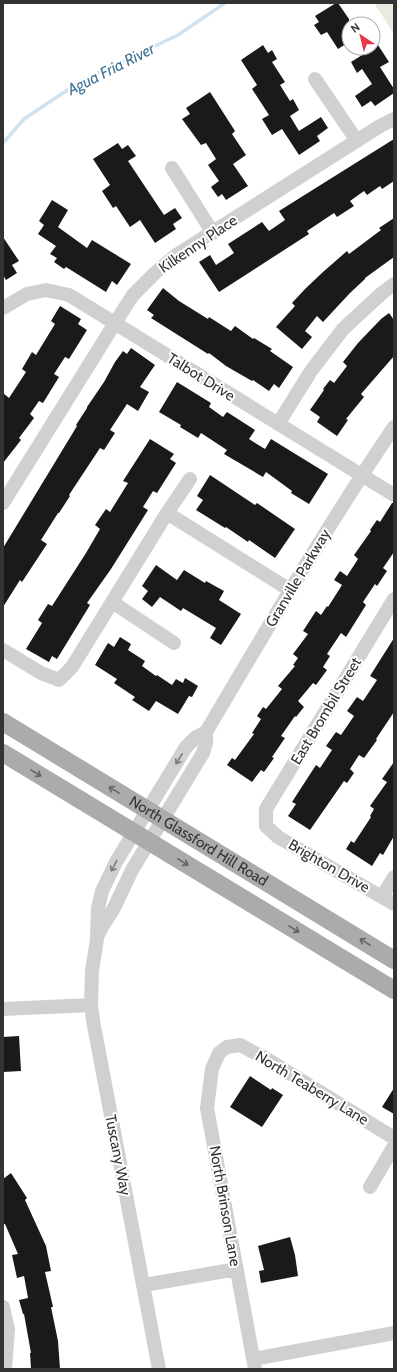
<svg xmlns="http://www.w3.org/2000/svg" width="397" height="1372" viewBox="0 0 397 1372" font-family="Cabin,sans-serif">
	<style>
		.green { fill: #e6ecdf }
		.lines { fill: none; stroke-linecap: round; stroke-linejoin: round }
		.stream { stroke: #cfe2ee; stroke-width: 3.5 }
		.building { fill: #1a1a1a }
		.minor { stroke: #d0d0d0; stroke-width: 14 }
		.major { stroke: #ababab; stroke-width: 18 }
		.oneway { stroke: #7a7a7a }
		.oneway2 { stroke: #636363 }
		.labels { text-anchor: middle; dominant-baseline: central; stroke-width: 4; stroke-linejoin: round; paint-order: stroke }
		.street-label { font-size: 15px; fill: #333; stroke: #fff }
		.water-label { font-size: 16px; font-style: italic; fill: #3f7597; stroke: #fff }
	</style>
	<rect width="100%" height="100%" fill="#fff"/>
	<path class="green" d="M374 3H394V34Z"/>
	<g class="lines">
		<path class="stream" d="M3 143 24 119 81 81 178 35 225 3"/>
	</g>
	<path class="building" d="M336 3H338L349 19V42L338 49 327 32 321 35 314 25 319 22 315 16Z
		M263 45 268 53 272 50 277 59 272 62 285 82 280 85 290 101 293 99 299 110 290 116 299 131 321 117 328 128 317 136 320 141 299 155 282 129 272 135 262 119 269 115 252 89 257 85 241 60Z
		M378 45 389 62 380 67 394 89V93L375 106 371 101 362 107 355 96 372 84 362 69 357 73 351 62Z
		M210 92 235 131 232 134 246 155 233 164 248 186 226 200 222 194 218 197 211 187 219 181 208 165 216 159 206 143 201 145 182 119 190 114 186 108Z
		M394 139V181L382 189 380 186 367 195 364 191 350 201 354 206 337 217 334 213 307 231 309 234 219 292 199 262 210 255 216 265 234 253 228 244 262 222 269 231 285 220 279 211Z
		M118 143 122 149 128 145 136 156 128 161 164 215 175 208 182 218 173 224 176 229 155 243 140 220 130 227 116 206 113 208 102 191 110 185 93 159Z
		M52 200 68 210 58 227 87 248 92 240 131 264 117 285 112 281 106 292 66 267 64 269 54 262 57 258 50 254 56 246 38 234 44 225 39 221Z
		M394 218V257L365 278V279L350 293 323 322 317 316 305 331 312 337 302 349 276 327 295 306 292 303 305 289 323 272 347 251 349 254 381 230 379 228Z
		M3 237 19 261 12 265 17 273 6 280 3 275Z
		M163 288 179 301 208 319 209 317 231 331 235 326 253 339 254 338 272 349 270 351 293 367 279 388 274 384 269 391 253 380 252 381 226 366 209 353 208 354 151 318 154 315 147 310Z
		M60 306 81 319 78 324 87 330 69 359 65 357 54 374 59 377 43 403 39 401 30 414 34 418 19 438 21 440 3 463V393L9 398 26 372 22 369 32 352 36 355 55 324 51 321Z
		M389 313 394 320V356L361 394 364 397 346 419 348 420 337 436 317 422 320 417 310 410 324 390 323 389 330 380 334 383 347 366 343 362 358 343 381 319Z
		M131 348 155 365 140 387 149 392 138 411 127 404 110 430 115 433 104 450 100 448 69 495 70 496 59 513H58L41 540 47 544 22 582 20 580 3 607V548L77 426 76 425 87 408V407L104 382 115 362 123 351 127 354Z
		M177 382 211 403 209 407 223 417 227 412 255 430 249 439 265 449 271 439 328 474 309 504 291 493 292 491 266 472 263 477 224 454 227 450 201 433 198 438 180 427 181 425 159 412Z
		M150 439 174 454 170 459 176 463 157 493 153 491 143 507 148 510 111 569 87 603 90 605 57 659 52 656 49 662 26 649 42 623 38 620 48 604 52 606 86 553 100 529 95 525 106 509 110 512 128 483 123 481Z
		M210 475 255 505 257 503 295 529 275 558 249 540 248 542 226 527 225 528 196 510 203 500 197 496Z
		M392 503H394V552L383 568 387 571 377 586 375 584 363 602 366 605 346 637 341 633 327 654 330 656 323 667 327 670 316 685 313 683 298 701 304 707 296 717 295 716 281 736 285 738 272 757 274 758 264 772 261 770 252 782 227 765 232 758 235 760 254 734 252 733 261 719 257 716 263 707 266 709 282 689 278 686 295 666 293 665 298 658 293 654 308 634 303 631 316 611 321 615 327 606 328 607 342 585 334 580 340 571 347 576 358 559 354 555 371 531 370 530 377 520 380 522Z
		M156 565 177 580 184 570 205 583 206 581 224 591 219 600 241 614 221 645 210 638 216 628 183 608 181 611 160 597 152 607 142 599 148 591 142 586Z
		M120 637 131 644 128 650 145 661 142 666 156 676 157 675 172 685 176 679 183 683 185 678 198 686 192 697 189 696 178 714 156 701 149 711 132 700 135 697 114 683 117 679 95 665 108 643 114 647Z
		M394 638V712L376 739 377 740 364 758 359 755 350 769 354 773 347 783 344 781 310 830 288 816 296 804 292 802 316 765 320 768 332 750 326 746 336 732 341 735 354 716 347 711 357 697 363 701 377 680 370 676Z
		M394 762V836L383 855 380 853 372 866 346 849 351 841 354 843 371 817 370 816 374 809 370 806 387 782 382 779Z
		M19 1036 21 1071 3 1072V1037Z
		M250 1076 271 1090 272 1088 283 1095 262 1127 230 1107Z
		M394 1088V1114L382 1107Z
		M11 1173 27 1198 25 1200 46 1246 51 1271 45 1272 53 1307H51L58 1341 60 1369H31L30 1353H31L24 1314H23L19 1300 28 1298 24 1276 17 1278 12 1255 18 1254 5 1224H3V1179Z
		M290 1237 295 1255 298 1276 261 1283 259 1271 264 1270 258 1246Z"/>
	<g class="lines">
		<path class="minor" d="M315 79 357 141
			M172 168 213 233
			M3 308 27 294 46 290 69 295 394 495
			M278 424 311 371 343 329 382 293 394 284
			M3 503 115 323 133 295 155 273 175 256 380 126 394 119
			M167 513 290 590
			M394 599 266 809V826L278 837 394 904
			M112 602 174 643
			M3 650 41 673 59 680 72 667 167 513 190 479
			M382 897 394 877
			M98 935 102 927 114 908 132 870 203 753 206 743V732C267 629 327 526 394 427
			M3 1009 91 1005
			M370 1187 394 1146
			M144 1285 237 1269
			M3 1307 8 1329 5 1369
			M253 1359 394 1333
			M159 1369 94 1026 91 1005 92 971 97 939 98 908 102 891 116 862 186 747 195 738 206 732
			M255 1369 207 1108 212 1069 219 1053 227 1047 240 1045 265 1058 394 1138"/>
		<g class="major">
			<path id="s1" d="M3 722 394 960"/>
			<path d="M3 753 394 990"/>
		</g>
	</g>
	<defs><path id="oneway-shaft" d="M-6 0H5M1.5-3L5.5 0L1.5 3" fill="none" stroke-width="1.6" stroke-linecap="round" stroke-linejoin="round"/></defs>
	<g class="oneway">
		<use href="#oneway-shaft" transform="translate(179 759) rotate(122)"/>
		<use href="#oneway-shaft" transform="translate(114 866) rotate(118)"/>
	</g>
	<g class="oneway2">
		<use href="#oneway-shaft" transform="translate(36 773) rotate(31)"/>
		<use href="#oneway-shaft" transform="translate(114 790) rotate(-149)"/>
		<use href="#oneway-shaft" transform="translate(183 862) rotate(31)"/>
		<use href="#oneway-shaft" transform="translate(294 929) rotate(31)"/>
		<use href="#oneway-shaft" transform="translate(365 942) rotate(-149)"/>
	</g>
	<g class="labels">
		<g class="street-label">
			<text transform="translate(198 244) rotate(-34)">Kilkenny Place</text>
			<text transform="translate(201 377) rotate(32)">Talbot Drive</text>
			<text transform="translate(298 578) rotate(-59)">Granville Parkway</text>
			<text transform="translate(326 711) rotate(-59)">East Brombil Street</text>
			<text stroke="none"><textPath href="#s1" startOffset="229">North Glassford Hill Road</textPath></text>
			<text transform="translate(329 866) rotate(30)">Brighton Drive</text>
			<text transform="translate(312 1088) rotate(31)">North Teaberry Lane</text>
			<text transform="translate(118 1155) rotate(79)">Tuscany Way</text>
			<text transform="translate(225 1206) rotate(80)">North Brinson Lane</text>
		</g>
		<g class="water-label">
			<text transform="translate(111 69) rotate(-27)">Agua Fria River</text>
		</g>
	</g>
	<rect width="397" height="1372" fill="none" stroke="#333333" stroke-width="8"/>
	<g transform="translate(361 36) rotate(325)"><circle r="19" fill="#ffffff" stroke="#adadad"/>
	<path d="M0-3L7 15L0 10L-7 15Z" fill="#e63946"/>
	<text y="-6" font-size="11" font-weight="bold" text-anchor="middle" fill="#333333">N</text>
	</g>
</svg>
